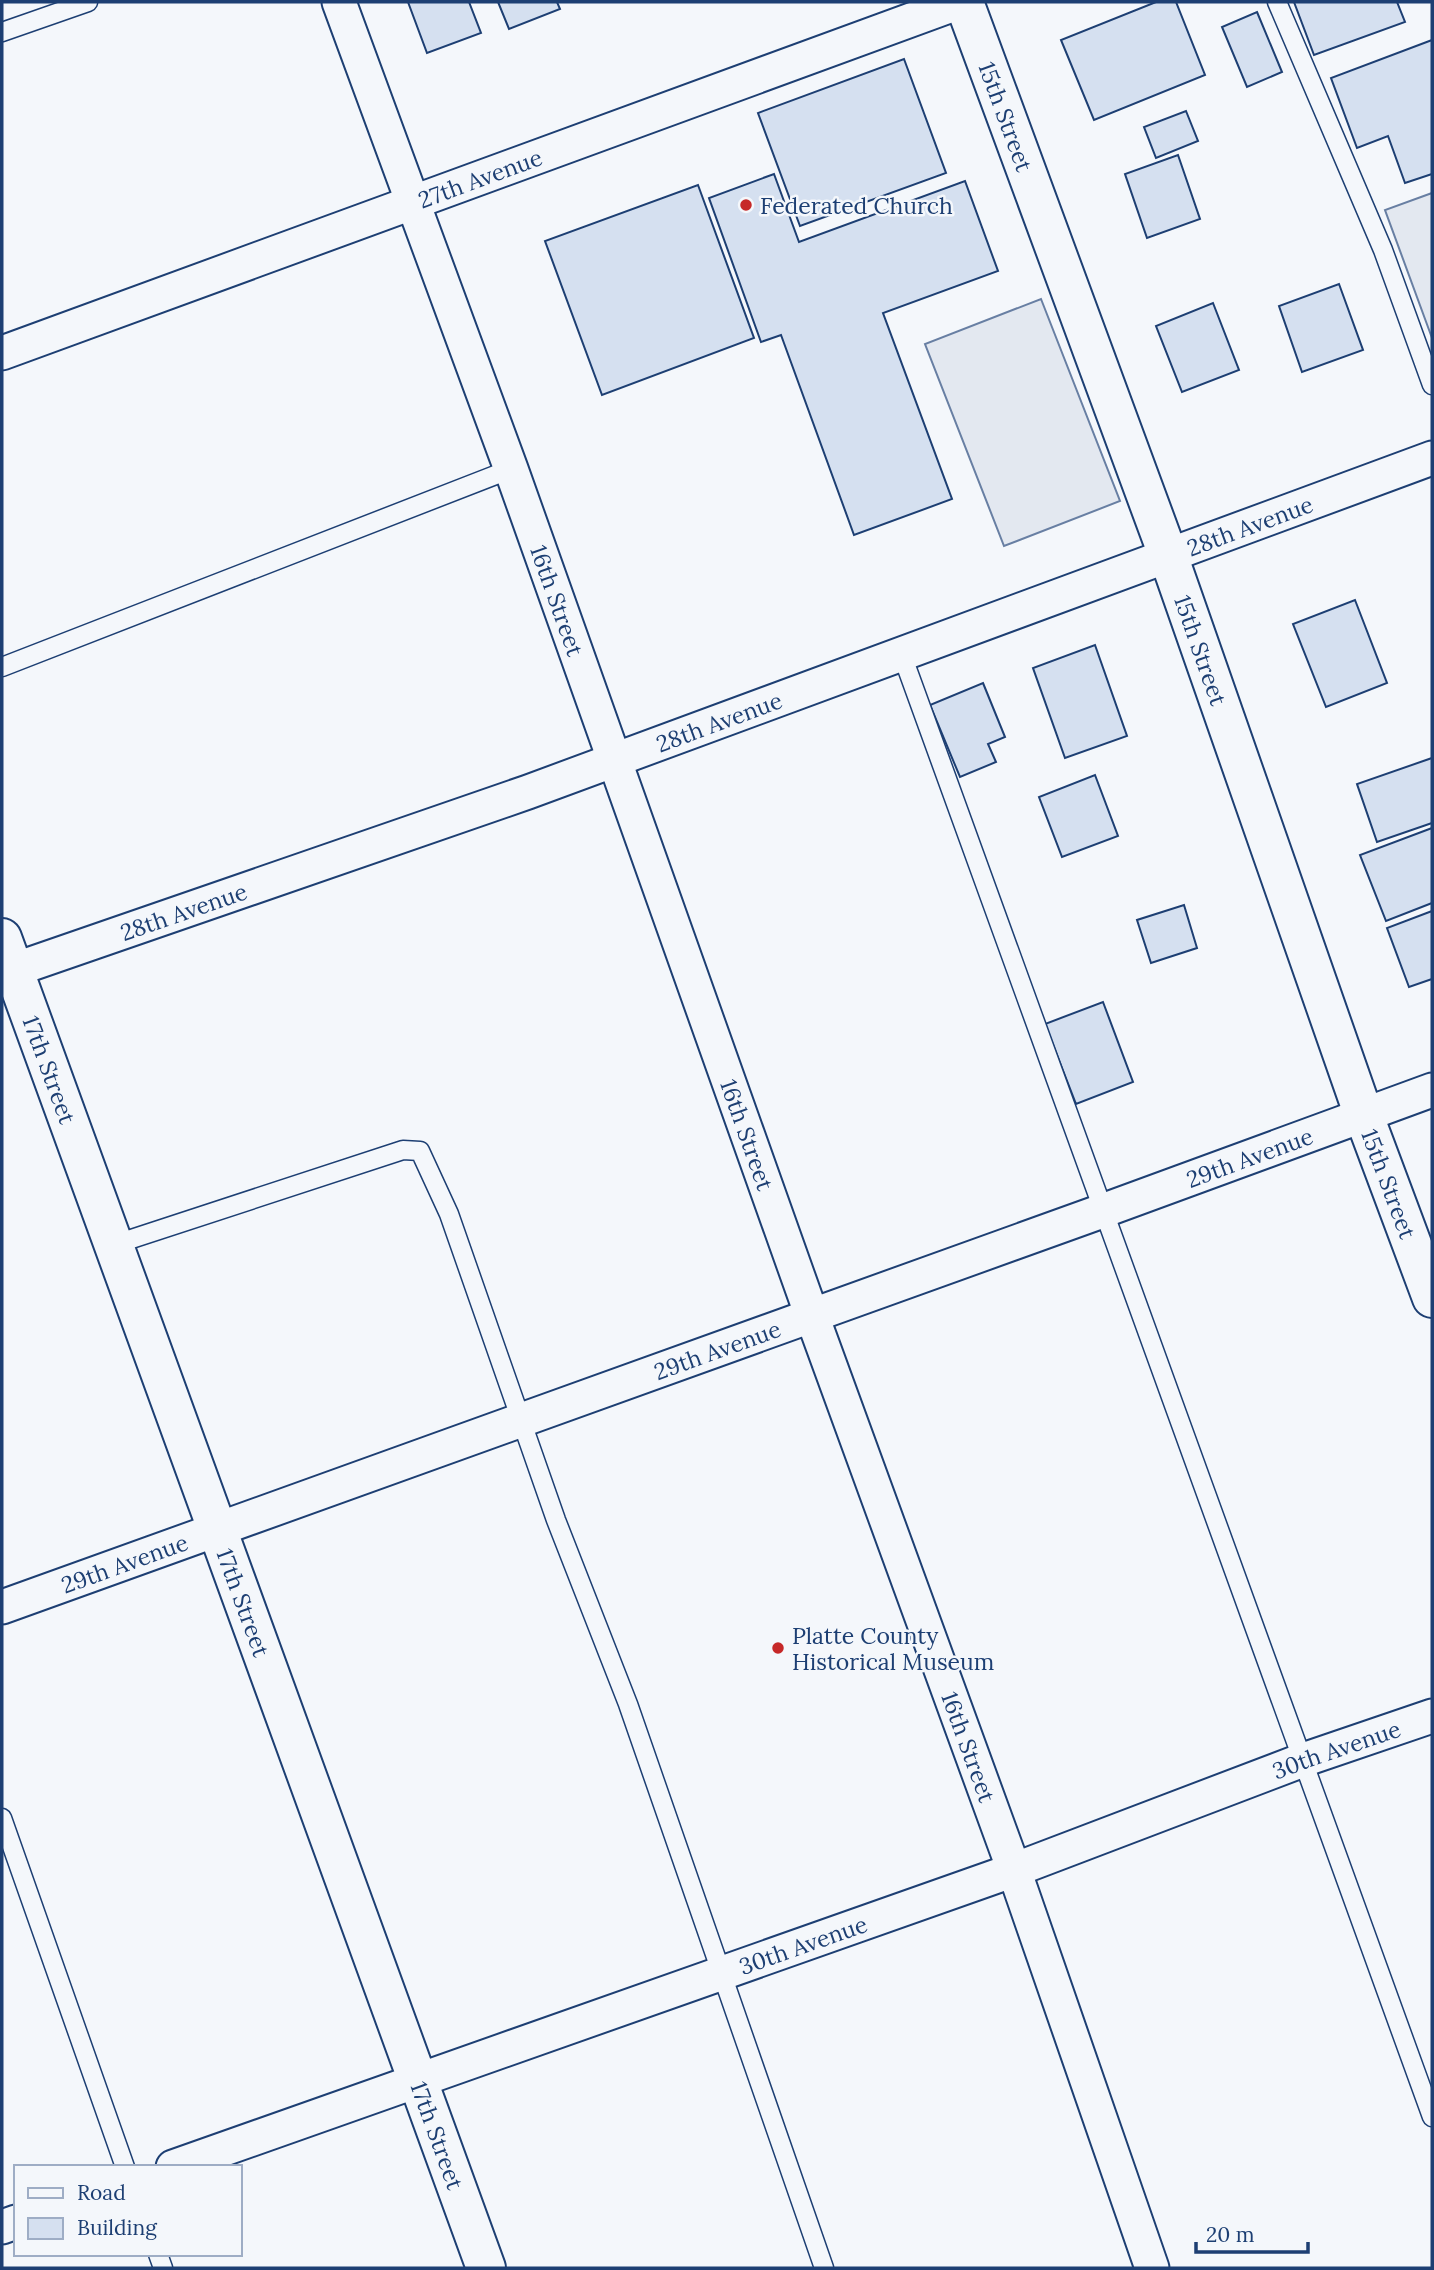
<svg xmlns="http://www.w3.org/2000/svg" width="1434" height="2270" viewBox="0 0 1434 2270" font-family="Lora,serif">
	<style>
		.parking { fill: #e3e8f0; stroke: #687fa3; stroke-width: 2 }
		.building { fill: #d5e0f0; stroke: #1d3f73; stroke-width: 2 }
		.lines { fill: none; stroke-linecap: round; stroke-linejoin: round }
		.service-casing { stroke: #1d3f73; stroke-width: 21 }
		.minor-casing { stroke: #1d3f73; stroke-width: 37 }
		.tertiary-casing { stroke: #1d3f73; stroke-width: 42 }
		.secondary-casing { stroke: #1d3f73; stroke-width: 42 }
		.service { stroke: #f4f7fb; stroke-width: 18 }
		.minor { stroke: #f4f7fb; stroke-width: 33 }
		.tertiary { stroke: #f4f7fb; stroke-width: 38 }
		.secondary { stroke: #f4f7fb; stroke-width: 38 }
		.poi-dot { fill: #c62828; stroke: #f4f7fb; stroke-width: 2.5 }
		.labels { text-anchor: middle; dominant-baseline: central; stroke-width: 5; stroke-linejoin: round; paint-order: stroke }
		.street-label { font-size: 23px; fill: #1d3f73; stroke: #f4f7fb }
		.poi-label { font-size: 23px; fill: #1d3f73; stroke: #f4f7fb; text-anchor: start }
	</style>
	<rect width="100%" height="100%" fill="#f4f7fb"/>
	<path class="parking" d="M1432 193V338L1385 210Z
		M1041 299 1120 501 1004 546 925 344Z"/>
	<path class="building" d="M408 2H469L481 33 427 53Z
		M498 2H557L560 9 509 29Z
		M1156 2H1176L1205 75 1094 120 1061 40Z
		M1294 2H1397L1405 22 1314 55Z
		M1257 12 1282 72 1247 87 1222 27Z
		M1432 40V174L1405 183 1388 136 1357 148 1331 78Z
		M904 59 946 173 800 226 758 113Z
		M1186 111 1198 141 1156 158 1144 127Z
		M1178 155 1200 219 1147 238 1125 174Z
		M774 174 799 242 965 181 998 271 883 313 952 499 854 535 781 335 761 342 709 198Z
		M698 185 754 338 602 395 545 241Z
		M1339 284 1363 350 1302 372 1279 306Z
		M1213 303 1239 370 1182 392 1156 326Z
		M1355 600 1387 683 1326 707 1293 624Z
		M1095 645 1127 736 1065 758 1033 668Z
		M983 683 1005 737 988 744 996 762 960 777 930 705Z
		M1432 758V823L1377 842 1357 784Z
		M1095 775 1118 836 1062 857 1039 797Z
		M1432 828V903L1386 921 1360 855Z
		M1184 905 1197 948 1151 963 1137 920Z
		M1432 911V979L1409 987 1387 928Z
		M1103 1002 1133 1082 1076 1104 1045 1024Z"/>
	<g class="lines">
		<g class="service-casing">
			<path id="service" d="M1277 2 1383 250 1432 385
				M2 32 88 2
				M901 652 1432 2117
				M2 667 511 469
				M113 1245 403 1150 420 1151 449 1214 556 1520 628 1704 824 2268
				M2 1818 125 2167
				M158 2254 163 2268"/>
		</g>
		<g class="minor-casing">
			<g id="minor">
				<path id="s1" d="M339 2 511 469 812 1316 1014 1870 1152 2268"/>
				<path id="s2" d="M2 353 960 2"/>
				<path id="s3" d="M2 974 528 792 1432 458"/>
				<path id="s4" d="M2 1607 1105 1210 1432 1090"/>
				<path id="s5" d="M173 2167 1014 1870 1303 1760 1432 1716"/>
				<path d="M2 2227 16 2222"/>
			</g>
		</g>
		<g class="tertiary-casing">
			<g id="tertiary">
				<path id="s6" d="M964 2 1168 555 1364 1116 1432 1298"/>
			</g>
		</g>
		<g class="secondary-casing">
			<g id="secondary">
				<path id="s7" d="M2 938 486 2268"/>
			</g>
		</g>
		<use href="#service" class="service"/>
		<use href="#minor" class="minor"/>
		<use href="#tertiary" class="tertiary"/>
		<use href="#secondary" class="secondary"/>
	</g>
	<g class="poi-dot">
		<circle cx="746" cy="205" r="7"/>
		<circle cx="778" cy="1648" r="7"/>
	</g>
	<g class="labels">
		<g class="street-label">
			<text stroke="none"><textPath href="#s6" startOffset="122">15th Street</textPath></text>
			<text stroke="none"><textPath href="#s2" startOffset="509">27th Avenue</textPath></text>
			<text stroke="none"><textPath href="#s3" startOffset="1326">28th Avenue</textPath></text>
			<text stroke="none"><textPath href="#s1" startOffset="637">16th Street</textPath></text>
			<text stroke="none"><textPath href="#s6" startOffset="690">15th Street</textPath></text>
			<text stroke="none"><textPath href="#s3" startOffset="760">28th Avenue</textPath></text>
			<text stroke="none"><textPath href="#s3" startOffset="192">28th Avenue</textPath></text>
			<text stroke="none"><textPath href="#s7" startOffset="140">17th Street</textPath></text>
			<text stroke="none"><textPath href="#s1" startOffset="1204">16th Street</textPath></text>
			<text stroke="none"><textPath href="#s4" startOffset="1326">29th Avenue</textPath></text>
			<text stroke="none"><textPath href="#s6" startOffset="1256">15th Street</textPath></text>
			<text stroke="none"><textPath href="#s4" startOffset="760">29th Avenue</textPath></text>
			<text stroke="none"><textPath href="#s4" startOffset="130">29th Avenue</textPath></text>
			<text stroke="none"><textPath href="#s7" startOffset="707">17th Street</textPath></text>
			<text stroke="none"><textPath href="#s1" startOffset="1855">16th Street</textPath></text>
			<text stroke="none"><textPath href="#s5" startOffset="1236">30th Avenue</textPath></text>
			<text stroke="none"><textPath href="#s5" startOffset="668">30th Avenue</textPath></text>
			<text stroke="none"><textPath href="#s7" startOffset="1274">17th Street</textPath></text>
		</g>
		<g class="poi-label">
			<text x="760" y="205">Federated Church</text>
			<text x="792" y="1635">Platte County<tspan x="792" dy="26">Historical Museum</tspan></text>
		</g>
	</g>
	<rect width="1434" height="2270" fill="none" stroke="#1d3f73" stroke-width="7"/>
	<rect x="14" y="2165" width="228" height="91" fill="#f4f7fb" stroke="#9eadc5" stroke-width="2"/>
	<rect x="28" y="2188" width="35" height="10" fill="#f4f7fb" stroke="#9eadc5" stroke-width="2"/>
	<text x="77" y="2200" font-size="21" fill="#1d3f73">Road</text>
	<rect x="28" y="2218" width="35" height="21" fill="#d5e0f0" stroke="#9eadc5" stroke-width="2"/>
	<text x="77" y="2235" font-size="21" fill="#1d3f73">Building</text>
	<path d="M1196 2242v10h112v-10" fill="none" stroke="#1d3f73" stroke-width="3.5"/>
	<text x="1206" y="2242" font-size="21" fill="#1d3f73" stroke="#f4f7fb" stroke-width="5" paint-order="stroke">20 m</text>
</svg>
